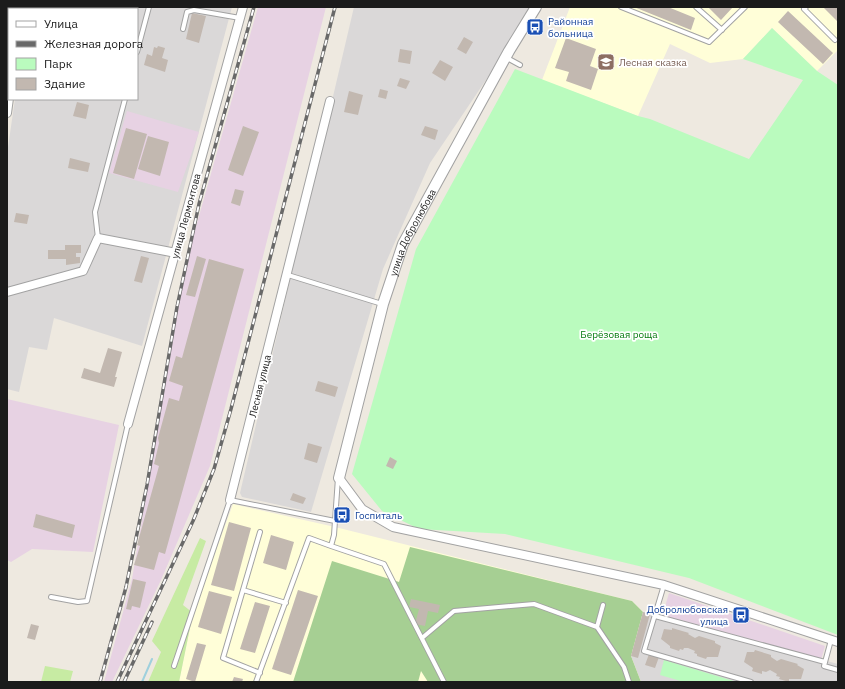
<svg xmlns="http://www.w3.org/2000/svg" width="845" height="689" viewBox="0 0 845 689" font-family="'IBM Plex Sans',sans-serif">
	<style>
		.residential { fill: #dad8d8 }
		.industrial { fill: #e7d2e3 }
		.education { fill: #fffed8 }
		.grass { fill: #c7eba3 }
		.forest { fill: #a6cf93 }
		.park { fill: #bafbbe }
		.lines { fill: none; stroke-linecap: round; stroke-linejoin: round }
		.stream { stroke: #9fd0dd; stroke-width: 2 }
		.building { fill: #c2b8b0 }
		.service-casing { stroke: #a2a2a2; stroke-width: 6 }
		.minor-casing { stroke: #a2a2a2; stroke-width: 10 }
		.tertiary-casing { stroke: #a2a2a2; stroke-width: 12 }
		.service { stroke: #fff; stroke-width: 4 }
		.minor { stroke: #fff; stroke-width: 8 }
		.tertiary { stroke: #fff; stroke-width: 10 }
		.rail-casing { stroke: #696969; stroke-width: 3.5 }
		.rail { stroke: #fff; stroke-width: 2; stroke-dasharray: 6; stroke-linecap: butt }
		.labels { text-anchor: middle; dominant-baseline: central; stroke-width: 3.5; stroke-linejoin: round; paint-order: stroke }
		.transit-label { font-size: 10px; fill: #164399; stroke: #fff; text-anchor: start }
		.education-label { font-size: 10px; fill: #785e54; stroke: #fff; text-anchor: start }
		.street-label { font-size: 10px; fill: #1b1b1b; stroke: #fff }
		.park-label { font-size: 10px; fill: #077c10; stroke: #fff }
	</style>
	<rect width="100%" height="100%" fill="#eee9e0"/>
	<path class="residential" d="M7 7H17V9H9V59L7 78Z
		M28 7H232L142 346 54 318 47 350 29 347 19 392 7 389V154L15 99H137V9H28Z
		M354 7H535L430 163 383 269 311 512 242 497 240 493Z
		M643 612 838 664V682H641L631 656Z"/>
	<path class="industrial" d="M258 7H326L210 466 161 580 112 682H104L132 579 180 295 188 255Z
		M127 111 199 132 178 192 109 173Z
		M7 399 119 425 93 552 32 549 11 562 7 560Z
		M669 593 825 646 821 660 662 617Z"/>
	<path class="education" d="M570 7H838V50L817 71 772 28 743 59 710 63 670 44 638 116 542 80Z
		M233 504 335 527 632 601 643 612 631 656 641 682H179L193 613Z"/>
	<path class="grass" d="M200 538 206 541 183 605 193 613 179 682H148L161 652 152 641Z
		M45 666 73 671 70 682H41Z"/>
	<path class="forest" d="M410 547 632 601 643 612 631 656 641 682H428L421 671 418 682H293L332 561 399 582Z"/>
	<path class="park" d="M772 28 817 71 838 85V635L689 578 505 534 419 529 382 511 352 474 416 249 515 69 638 116 650 119 749 159 803 80 743 59Z
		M664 660 737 682H684L660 675Z"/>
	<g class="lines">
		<path class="stream" d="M142 682 152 659"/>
	</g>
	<path class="building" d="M634 7H668L695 18 691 30Z
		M708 7H733L721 20Z
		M823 7H838V22Z
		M788 11 833 53 823 64 778 22Z
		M192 13 206 16 199 43 186 39Z
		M464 37 473 42 466 54 457 49Z
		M566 38 596 49 590 66 598 69 591 90 566 81 569 72 555 68Z
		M158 46 165 48 162 58 168 60 165 72 144 65 147 54 152 56 154 47 157 48Z
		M400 49 412 51 410 64 398 62Z
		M440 60 453 67 445 81 432 73Z
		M400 78 410 81 406 89 397 86Z
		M380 89 388 91 386 99 378 97Z
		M349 91 363 95 358 115 344 112Z
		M77 102 89 105 86 119 73 116Z
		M243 126 259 132 243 176 228 170Z
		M425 126 438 130 435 140 421 135Z
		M126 128 147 134 134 179 113 173Z
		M148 136 169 142 160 176 138 169Z
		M70 158 90 163 88 172 68 168Z
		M235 189 244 191 240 206 231 203Z
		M16 213 29 215 27 224 14 222Z
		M65 245H81V253H76V257H80V263L66 265V259H48V250H65Z
		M141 256 149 258 142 283 134 281Z
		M197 256 206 259 195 297 186 295Z
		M209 259 244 269 165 554 159 552 154 570 134 565 140 546 137 545 159 466 154 464 159 443 158 438 169 398 179 401 183 386 169 381 176 356 182 358Z
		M108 348 122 352 115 377H117L114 387 81 378 84 368 100 373Z
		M318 381 338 387 335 397 315 391Z
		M308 443 322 447 317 463 304 459Z
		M390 457 397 461 393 469 386 466Z
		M293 493 306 498 303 504 290 500Z
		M36 514 75 525 72 538 33 527Z
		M229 522 251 528 234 591 211 585Z
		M271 535 294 542 286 570 263 563Z
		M133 579 146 582 140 608 132 606 131 610 126 609Z
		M298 590 318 596 291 675 272 669Z
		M209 591 232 597 221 634 198 627Z
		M411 599 440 605 438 613 428 611 425 626 415 624 419 609 409 607Z
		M255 602 270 606 255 653 240 649Z
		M643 612 650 614 638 658 631 656Z
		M31 624 39 626 35 640 27 638Z
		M672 628 689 633 688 634 695 638 699 636 715 641V643L721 646 718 657H707L706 659 697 656V654L694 653 695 651 688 648H684L683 650 680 649 679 651 670 648V646L661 639 664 629 672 630Z
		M197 643 206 645 195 682 186 679Z
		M755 650 771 655V657L777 661 781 659 798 664 797 665 804 669 801 679H789V682L779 679 780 677 776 676 777 674 770 670 766 672 762 671V674L752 671 753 668 744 662 747 652H754Z
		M649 654 659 657 655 668 645 665Z
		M234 677 243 679 242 682H232Z"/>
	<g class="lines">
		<g class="service-casing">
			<path id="service" d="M621 7 709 42 745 7
				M696 7 722 30
				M806 7 804 9 835 40
				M183 29 187 12 194 10 240 18
				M137 52 149 7
				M507 58 520 65
				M98 238 95 212 125 99
				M288 275 382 304
				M338 478 334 535 331 546 384 564 444 682
				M664 585 644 651 751 682
				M243 590 286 603
				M51 597 78 602 87 601 128 424
				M655 616 825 662
				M597 627 603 605
				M422 638 454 611 534 604 597 627 624 667 629 682
				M831 640 824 666 838 670
				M174 666 230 500 335 521
				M260 673 223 658 260 532
				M256 682 309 538 331 546"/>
		</g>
		<g class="minor-casing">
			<path id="minor" d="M22 9V7
				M7 113 9 98
				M7 292 83 271 98 238 176 253
				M128 424 243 7
				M339 478 362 509 393 527 664 585 838 642
				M230 500 330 101"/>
		</g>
		<g class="tertiary-casing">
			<g id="tertiary">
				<path id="s1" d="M339 478 383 304 403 244 509 51 536 7"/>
			</g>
		</g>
		<use href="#service" class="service"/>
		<use href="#minor" class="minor"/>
		<use href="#tertiary" class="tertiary"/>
		<g class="rail-casing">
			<path id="rail" d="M100 682 126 587 147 485 177 307 199 204 254 7
				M117 682 193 521 214 469 231 409 335 7
				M124 682 152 622"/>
		</g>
		<use href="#rail" class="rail"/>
	</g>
	<defs>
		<g id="bus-square" transform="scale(0.9)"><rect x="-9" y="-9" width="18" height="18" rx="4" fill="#1a4fb4" stroke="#fff"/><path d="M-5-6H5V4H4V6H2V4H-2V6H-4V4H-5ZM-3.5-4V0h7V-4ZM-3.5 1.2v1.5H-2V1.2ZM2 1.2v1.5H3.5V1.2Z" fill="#fff"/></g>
		<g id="school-square" transform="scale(0.9)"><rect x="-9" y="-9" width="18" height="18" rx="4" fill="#8d6e63" stroke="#fff"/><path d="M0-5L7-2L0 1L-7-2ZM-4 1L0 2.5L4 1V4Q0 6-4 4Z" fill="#fff"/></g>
	</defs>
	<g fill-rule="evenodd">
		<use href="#bus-square" x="535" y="27"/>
		<use href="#school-square" x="606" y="62"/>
		<use href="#bus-square" x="342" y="515"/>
		<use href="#bus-square" x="741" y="615"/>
	</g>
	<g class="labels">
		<g class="transit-label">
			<text x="548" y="21">Районная<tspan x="548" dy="12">больница</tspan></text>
			<text x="355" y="515">Госпиталь</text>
			<text x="728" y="609" text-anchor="end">Добролюбовская<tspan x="728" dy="12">улица</tspan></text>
		</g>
		<g class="education-label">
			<text x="619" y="62">Лесная сказка</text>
		</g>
		<g class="street-label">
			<text transform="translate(186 216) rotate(-75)">улица Лермонтова</text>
			<text stroke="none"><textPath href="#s1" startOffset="257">улица Добролюбова</textPath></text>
			<text transform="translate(260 386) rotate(-76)">Лесная улица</text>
		</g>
		<g class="park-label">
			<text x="619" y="334">Берёзовая роща</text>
		</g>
	</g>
	<rect width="845" height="689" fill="none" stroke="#1b1b1b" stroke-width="16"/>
	<rect x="8" y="8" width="130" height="92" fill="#ffffff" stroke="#a4a4a4"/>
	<rect x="16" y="21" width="20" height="6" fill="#ffffff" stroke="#a4a4a4"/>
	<text x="44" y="28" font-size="12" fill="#1b1b1b">Улица</text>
	<rect x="16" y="41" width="20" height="6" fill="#696969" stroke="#a4a4a4"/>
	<text x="44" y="48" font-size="12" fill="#1b1b1b">Железная дорога</text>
	<rect x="16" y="58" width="20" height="12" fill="#bafbbe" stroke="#a4a4a4"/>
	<text x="44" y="68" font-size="12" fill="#1b1b1b">Парк</text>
	<rect x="16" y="78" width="20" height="12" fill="#c2b8b0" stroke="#a4a4a4"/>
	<text x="44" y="88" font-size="12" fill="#1b1b1b">Здание</text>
</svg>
